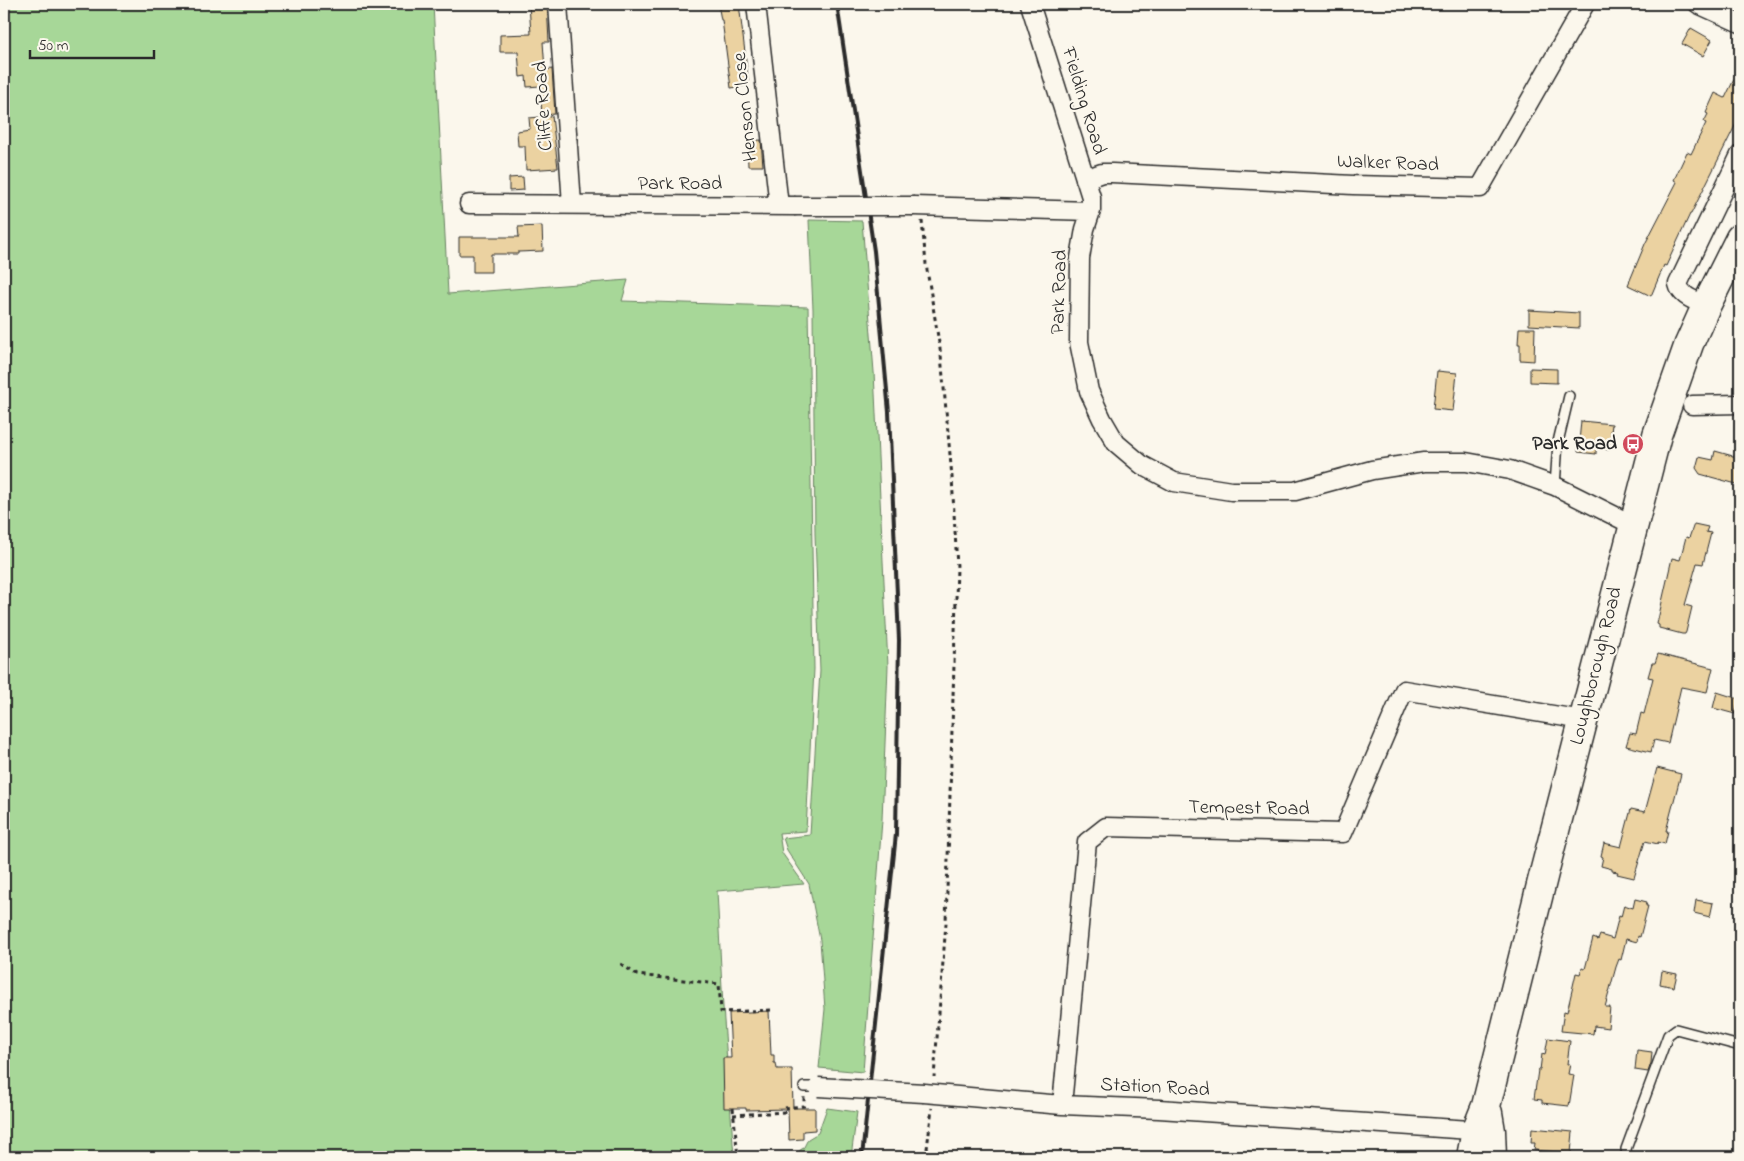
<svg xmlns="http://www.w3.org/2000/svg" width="1744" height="1161" viewBox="0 0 1744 1161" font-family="'Indie Flower',sans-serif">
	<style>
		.green { fill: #a7d798; stroke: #698162 }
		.building { fill: #ebd2a1; stroke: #2b2b2b }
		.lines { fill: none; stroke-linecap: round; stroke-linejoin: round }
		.lane-casing { stroke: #2b2b2b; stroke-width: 12 }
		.street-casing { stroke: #2b2b2b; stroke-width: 21 }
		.highway-casing { stroke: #2b2b2b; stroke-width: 31 }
		.path { stroke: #2b2b2b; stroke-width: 3; stroke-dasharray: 4 4; stroke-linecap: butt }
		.lane { stroke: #fbf7ec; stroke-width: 9 }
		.street { stroke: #fbf7ec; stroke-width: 18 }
		.highway { stroke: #fbf7ec; stroke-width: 28 }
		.rail { stroke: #2b2b2b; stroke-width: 4 }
		.street-bridge-casing { stroke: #2b2b2b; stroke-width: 21; stroke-linecap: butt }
		.street-bridge { stroke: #fbf7ec; stroke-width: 18 }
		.labels { text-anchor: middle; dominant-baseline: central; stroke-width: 4.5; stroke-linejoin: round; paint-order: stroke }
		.street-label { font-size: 20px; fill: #2b2b2b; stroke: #fbf7ec }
		.poi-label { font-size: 20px; font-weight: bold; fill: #2b2b2b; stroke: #fbf7ec; text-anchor: end }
	</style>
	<rect width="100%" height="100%" fill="#fbf7ec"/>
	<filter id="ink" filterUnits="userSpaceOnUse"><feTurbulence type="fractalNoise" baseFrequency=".02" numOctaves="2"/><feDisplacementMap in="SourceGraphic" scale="10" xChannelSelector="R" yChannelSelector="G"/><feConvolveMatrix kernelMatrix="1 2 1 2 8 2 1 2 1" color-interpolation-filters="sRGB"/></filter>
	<g filter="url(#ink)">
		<path class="green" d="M4 4H433L448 294 628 280 622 301 808 307 814 669 806 831 779 833 782 853 804 884 717 891 723 1007 734 1157H4Z
			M809 220 862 221 874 372 888 666 882 820 863 1072 819 1068 825 1009 820 940 809 884 787 850 783 838 810 835 820 671 815 534 813 309Z
			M827 1108 857 1112 851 1157H795L796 1154 804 1147 808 1139 818 1133Z"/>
		<path class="building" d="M529 4H547L549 42H543L545 70 552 69 555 114 542 115 540 86 527 87 526 76 520 77 518 52H500V35L531 34Z
			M718 4H739L749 85 731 88 722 20H721Z
			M1691 28 1712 40 1703 56 1682 44Z
			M1740 67V116L1691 214H1690L1666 266 1664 265 1651 296 1630 286 1628 285 1645 244 1677 182 1674 180 1687 152 1691 154 1706 123 1704 122 1708 114 1706 113 1715 93 1725 98Z
			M552 116 558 168 526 170 525 146H518L517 131 530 129 529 118Z
			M761 140 763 166H748L747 141Z
			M523 177 524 190 509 191V178Z
			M542 226 543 251 518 252V254H491V272H473V255H459V237H519L518 227Z
			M1529 310 1579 313V328L1529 325Z
			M1519 328H1535L1534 361 1520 360V344H1518Z
			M1530 368 1557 369V383L1530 382Z
			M1437 371 1457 373 1453 411 1433 409Z
			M1581 421 1612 424 1609 450 1596 448V454L1578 452Z
			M1715 451 1740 458V485L1700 474 1696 468 1699 457 1713 460Z
			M1694 524 1708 527 1706 532 1711 533 1703 564 1697 563 1685 605 1692 607 1686 632 1685 634H1682L1659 628V625L1657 624 1672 558 1680 560 1686 537 1689 538Z
			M1658 654 1713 668 1707 692 1681 687 1668 743 1654 740 1651 752 1626 746 1630 733 1636 734 1641 713 1644 714 1653 678 1648 677 1652 663H1655Z
			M1717 692 1739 699 1735 714 1713 708Z
			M1657 768 1681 774 1666 831H1668L1665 844 1658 842V844L1645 841 1634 878 1617 874 1618 872 1612 871V869L1601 866 1603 857 1601 856 1604 843 1621 847 1631 809 1645 812Z
			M1635 899 1647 902 1646 906H1648L1640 937 1638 936 1637 942 1626 939 1621 960 1619 959 1616 967 1605 1007H1610L1608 1028 1594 1026 1593 1034 1561 1031 1564 1011 1567 1012 1576 973 1580 974 1582 968 1585 969 1593 938 1598 940 1600 935 1613 939 1619 916 1621 917 1624 905 1633 908Z
			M1696 900 1713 903 1710 917 1694 913Z
			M1662 971 1677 974 1674 987 1660 984Z
			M769 1011 771 1055H774V1063H776L777 1069H792L793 1108H815V1130L803 1131V1139L789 1140 788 1109 746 1110V1108H724L723 1058H731L729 1013Z
			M1548 1038 1570 1041 1567 1064H1570L1568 1074 1574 1075 1569 1106 1542 1103V1100L1534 1099 1538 1070H1540L1542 1054 1545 1055Z
			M1637 1050 1652 1052 1651 1063 1648 1072 1635 1070Z
			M1532 1128 1573 1132 1571 1153 1534 1150 1535 1143H1531Z"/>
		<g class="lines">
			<g class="lane-casing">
				<path id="lane" d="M1555 486 1558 442 1569 396
					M804 1087H818
					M1627 1157 1626 1149 1668 1035 1676 1029 1740 1046"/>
			</g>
			<g class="street-casing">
				<path id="street" d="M558 4 572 204
					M756 4 779 206
					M1030 4 1091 197V211L1085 229 1080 258 1079 342 1089 391 1102 419 1116 443 1142 465 1174 482 1231 491H1295L1372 470 1424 462H1466L1510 470 1555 486 1633 525
					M1698 4 1740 23
					M1085 179 1102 173H1112L1353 185 1480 188 1585 4
					M469 204 794 206
					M914 206 1091 211
					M1706 306C1695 300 1681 297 1678 284L1740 155
					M1692 405 1740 404
					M924 1093 1062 1105 1159 1109 1485 1131
					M1062 1105 1087 842 1106 827 1343 833 1404 690 1583 720"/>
			</g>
			<g class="highway-casing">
				<path id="highway" d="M1488 1113 1491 1131 1492 1157
					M1471 1157 1476 1131 1486 1106 1544 873 1657 435 1689 344 1706 306 1740 238"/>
			</g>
			<path class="path" d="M922 221 926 264 941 355 952 477 957 567 946 923 934 1077
				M621 964 637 975 719 984 721 1012 774 1010
				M733 1108 738 1157
				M733 1115 784 1112V1108L804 1106V1097
				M926 1157 932 1108"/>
			<use href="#lane" class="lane"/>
			<use href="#street" class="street"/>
			<use href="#highway" class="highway"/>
			<path class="rail" d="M837 4 874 251 889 412 899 640 896 834 862 1157"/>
			<g class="street-bridge-casing">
				<path id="street-bridge" d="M794 206H914
					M818 1087 924 1093"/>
			</g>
			<use href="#street-bridge" class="street-bridge"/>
		</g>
	</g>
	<defs>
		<g id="bus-disc" transform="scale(1.125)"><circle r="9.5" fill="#d1495b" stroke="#fbf7ec"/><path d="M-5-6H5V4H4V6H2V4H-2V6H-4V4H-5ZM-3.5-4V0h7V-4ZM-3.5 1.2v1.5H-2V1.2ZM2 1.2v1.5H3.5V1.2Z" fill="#fff"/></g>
	</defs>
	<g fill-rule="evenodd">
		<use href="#bus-disc" x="1633" y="444"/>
	</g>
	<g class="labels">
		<g class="street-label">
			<text transform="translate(1083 101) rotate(73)">Fielding Road</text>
			<text transform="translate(544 106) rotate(-94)">Cliffe Road</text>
			<text transform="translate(746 107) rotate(-96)">Henson Close</text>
			<text transform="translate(1388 164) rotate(2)">Walker Road</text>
			<text x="680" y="184">Park Road</text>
			<text transform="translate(1060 292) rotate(-88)">Park Road</text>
			<text transform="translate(1597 666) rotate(-76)">Loughborough Road</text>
			<text transform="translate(1249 809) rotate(1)">Tempest Road</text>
			<text transform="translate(1155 1088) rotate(3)">Station Road</text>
		</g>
		<g class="poi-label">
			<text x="1617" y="444">Park Road</text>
		</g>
	</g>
	<rect width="1744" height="1161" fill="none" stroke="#fbf7ec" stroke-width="20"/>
	<rect x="10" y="10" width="1724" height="1141" fill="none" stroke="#2b2b2b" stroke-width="2" filter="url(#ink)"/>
	<path d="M30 50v8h124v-8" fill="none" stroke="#2b2b2b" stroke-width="2.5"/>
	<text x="38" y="50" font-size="15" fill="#2b2b2b" stroke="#fbf7ec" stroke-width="4" paint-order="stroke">50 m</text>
</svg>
